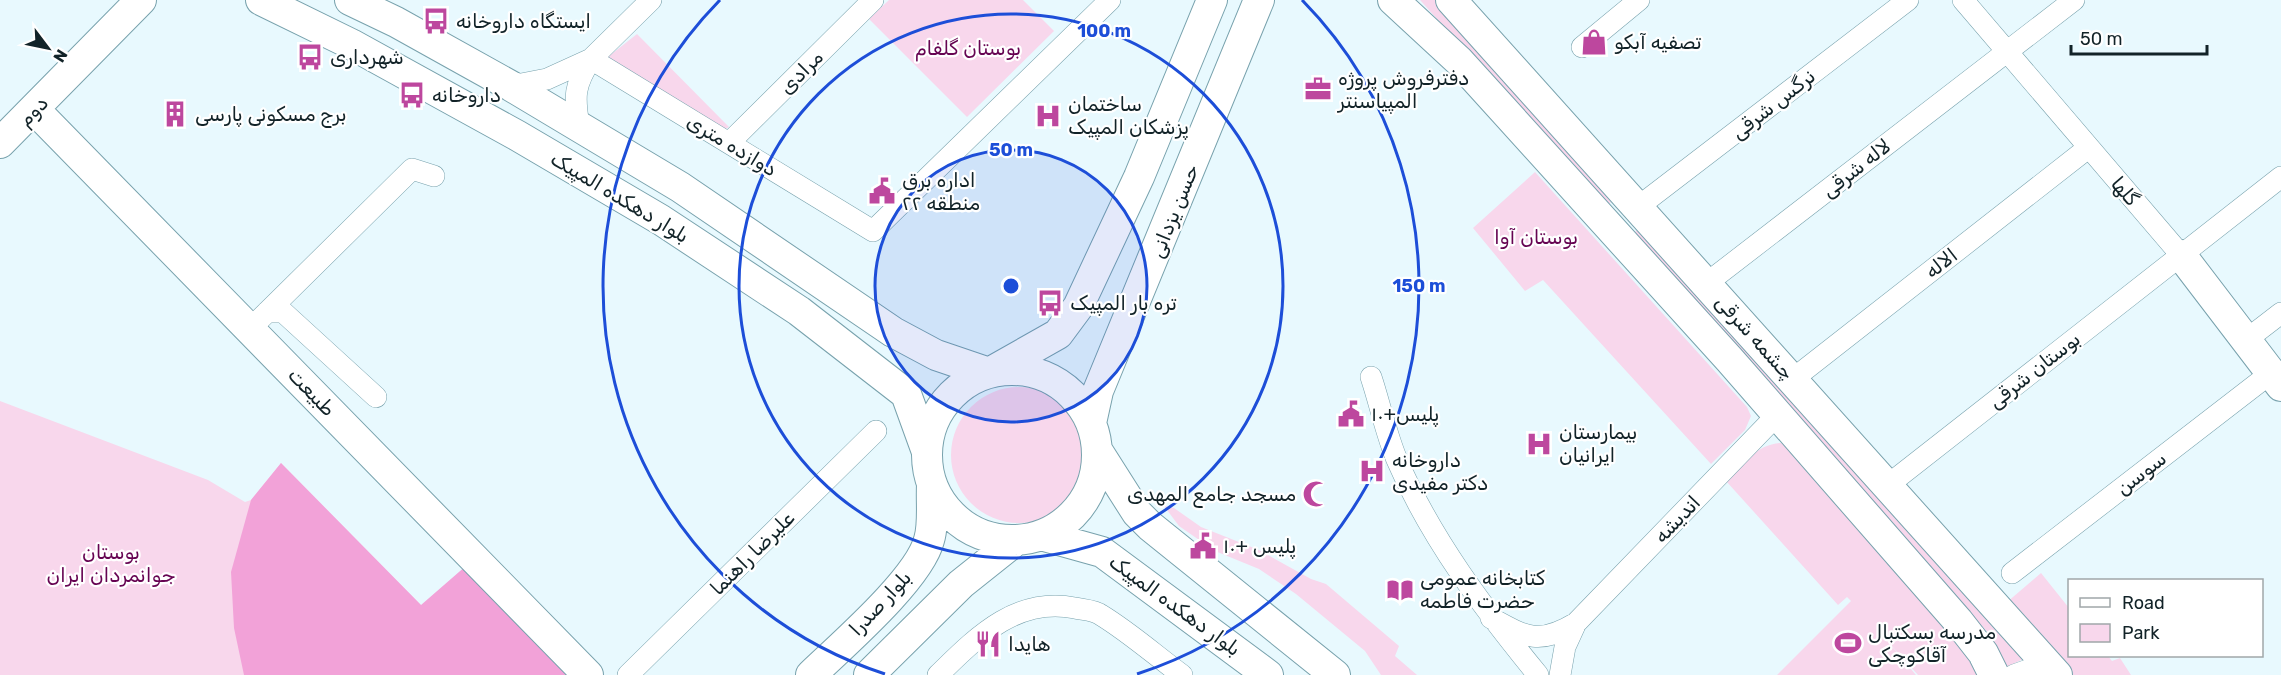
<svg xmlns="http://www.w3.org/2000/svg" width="2281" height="675" viewBox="0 0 2281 675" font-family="Rubik,'Noto Naskh Arabic',sans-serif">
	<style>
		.green { fill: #f8d7ec }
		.forest { fill: #f2a2d8 }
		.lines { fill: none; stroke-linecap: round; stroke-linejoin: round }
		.street-casing { stroke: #78a2ad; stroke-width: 22 }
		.secondary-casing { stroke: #78a2ad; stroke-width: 32 }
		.street { stroke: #fff; stroke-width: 21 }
		.secondary { stroke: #fff; stroke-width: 30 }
		.ring { fill: none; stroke: #1d4ed8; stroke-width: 3 }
		.labels { text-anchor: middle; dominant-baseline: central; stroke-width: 4.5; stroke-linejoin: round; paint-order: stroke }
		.poi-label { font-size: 20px; fill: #122328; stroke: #fff; text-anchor: start }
		.park-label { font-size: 20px; fill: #660452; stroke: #fff }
		.street-label { font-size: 20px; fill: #122328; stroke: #fff }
		.centre { fill: #1d4ed8; stroke: #fff; stroke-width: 3 }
		.ring-label { font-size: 18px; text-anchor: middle; font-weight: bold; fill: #1d4ed8; stroke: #fff; stroke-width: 4.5; stroke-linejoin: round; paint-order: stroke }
	</style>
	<rect width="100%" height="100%" fill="#e8f9fe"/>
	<path class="green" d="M889 0H1023L1054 31 967 117 869 19Z
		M1420 0H1436L1611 202 1606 207Z
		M637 34 729 127 720 132 604 60Z
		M1535 172 1747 407 1751 416 1745 430 1711 464 1543 280 1525 291 1473 228Z
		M1637 230 2012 648 2023 659 2005 668 1990 635 1631 236Z
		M951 455a68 68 0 1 1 136 0a68 68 0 1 1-136 0Z
		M0 401 208 480 245 502 251 500 281 463 421 605 581 675H0Z
		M1781 443 1788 446 1964 650 1979 675H1918L1890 644 1916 675H1777L1851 601 1847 597 1838 605 1726 481C1742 465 1757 444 1781 443Z
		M1164 506 1174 508 1201 527 1259 550 1311 579 1326 584 1399 646 1395 656 1417 675H1381L1365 651 1296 594 1259 569 1215 551 1179 526Z
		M2041 573 2069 608 2070 656H2108L2112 661 2120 658 2131 675H2067L2006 603Z"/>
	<path class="forest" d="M281 463 421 605 467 565 568 675H244L234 628 231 572 251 500Z"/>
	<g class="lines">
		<g class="street-casing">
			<path id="street" d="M651 0 591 59 873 231 1110 0
				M1963 0 2181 255
				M1582 47 1639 0
				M511 86 547 79 591 59C574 86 574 96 579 126
				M729 143 873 0
				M1638 207 1908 0
				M1707 283 2074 0
				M267 312H283L376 397
				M250 329 412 169 434 176
				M2246 340 2281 313
				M1371 377C1380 404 1386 434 1397 460 1431 539 1484 609 1538 675
				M1793 379 2088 148
				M1888 485 2281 177
				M2012 573 2271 373
				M1491 618C1527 638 1539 645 1576 623L1778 414
				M628 675 876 431
				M938 675C976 638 1016 596 1075 608 1083 610 1094 610 1101 615 1129 632 1155 655 1182 675
				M1560 675 1565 647 1576 623
				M2014 675 2028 670 2049 675"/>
		</g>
		<g class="secondary-casing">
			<path id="secondary" d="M261 0 351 44 518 136 661 220 799 311 906 394 927 452
				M350 0 396 22 511 86 680 187 893 332 936 355 989 373 1058 334 1078 307 1139 177 1212 0
				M1393 0 1459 61 1729 359 1958 621 1983 653 1994 675
				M1451 0 2057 675
				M35 110 588 675
				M0 143 141 0
				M2181 255 2281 386
				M927 455a85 85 0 1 1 170 0a85 85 0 1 1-170 0Z
				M1091 423 1098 391 1259 0
				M1097 450 1137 513 1150 526 1335 675
				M1041 535 1102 552 1268 675
				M811 675C841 646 919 579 929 540 934 524 931 502 932 485
				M869 675 961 584 1015 541"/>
		</g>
		<use href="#street" class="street"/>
		<use href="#secondary" class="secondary"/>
	</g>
	<circle cx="1011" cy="286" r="136" fill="#1d4ed8" fill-opacity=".12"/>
	<g class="ring">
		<circle cx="1011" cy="286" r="136"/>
		<circle cx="1011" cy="286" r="272"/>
		<path d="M885 674A408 408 0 0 1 720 0M1302 0A408 408 0 0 1 1137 674"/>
	</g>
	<defs>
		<g id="bus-bare" transform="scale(2.07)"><path d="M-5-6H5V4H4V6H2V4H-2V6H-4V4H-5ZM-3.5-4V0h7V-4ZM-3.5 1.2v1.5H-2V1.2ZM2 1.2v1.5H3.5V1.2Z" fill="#bd479e" stroke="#fff" stroke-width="2.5" paint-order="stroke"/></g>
		<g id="shop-bare" transform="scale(2.07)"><path d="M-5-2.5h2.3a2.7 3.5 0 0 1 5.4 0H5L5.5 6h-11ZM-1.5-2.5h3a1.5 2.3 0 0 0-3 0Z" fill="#bd479e" stroke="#fff" stroke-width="2.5" paint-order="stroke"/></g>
		<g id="office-bare" transform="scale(2.07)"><path d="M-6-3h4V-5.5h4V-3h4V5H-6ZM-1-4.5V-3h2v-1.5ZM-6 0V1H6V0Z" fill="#bd479e" stroke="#fff" stroke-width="2.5" paint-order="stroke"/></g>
		<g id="building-bare" transform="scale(2.07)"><path d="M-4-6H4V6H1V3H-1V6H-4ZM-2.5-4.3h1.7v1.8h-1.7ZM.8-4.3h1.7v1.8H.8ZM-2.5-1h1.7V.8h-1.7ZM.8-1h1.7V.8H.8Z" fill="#bd479e" stroke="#fff" stroke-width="2.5" paint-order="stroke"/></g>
		<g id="hospital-bare" transform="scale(2.07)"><path d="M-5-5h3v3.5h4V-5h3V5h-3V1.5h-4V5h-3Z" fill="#bd479e" stroke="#fff" stroke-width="2.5" paint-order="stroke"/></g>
		<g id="civic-bare" transform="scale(2.07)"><path d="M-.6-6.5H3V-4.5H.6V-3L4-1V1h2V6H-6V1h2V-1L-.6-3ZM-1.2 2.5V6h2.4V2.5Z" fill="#bd479e" stroke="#fff" stroke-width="2.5" paint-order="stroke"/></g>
		<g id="mosque-bare" transform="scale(2.07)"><path d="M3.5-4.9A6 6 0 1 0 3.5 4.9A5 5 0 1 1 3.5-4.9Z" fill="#bd479e" stroke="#fff" stroke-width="2.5" paint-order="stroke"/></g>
		<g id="library-bare" transform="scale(2.07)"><path d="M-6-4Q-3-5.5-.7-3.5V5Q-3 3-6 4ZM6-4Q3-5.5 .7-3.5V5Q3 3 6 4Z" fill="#bd479e" stroke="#fff" stroke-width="2.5" paint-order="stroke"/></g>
		<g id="stadium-bare" transform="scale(2.07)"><path d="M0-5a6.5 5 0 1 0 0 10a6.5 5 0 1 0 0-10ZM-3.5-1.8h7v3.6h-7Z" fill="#bd479e" stroke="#fff" stroke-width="2.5" paint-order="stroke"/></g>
		<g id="restaurant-bare" transform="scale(2.07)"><path d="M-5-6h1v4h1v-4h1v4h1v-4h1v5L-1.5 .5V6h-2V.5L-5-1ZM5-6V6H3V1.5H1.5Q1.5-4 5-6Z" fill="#bd479e" stroke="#fff" stroke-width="2.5" paint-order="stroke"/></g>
	</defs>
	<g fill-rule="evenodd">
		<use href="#bus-bare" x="436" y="21"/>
		<use href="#shop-bare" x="1594" y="42"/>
		<use href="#bus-bare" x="310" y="57"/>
		<use href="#office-bare" x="1318" y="89"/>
		<use href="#bus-bare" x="412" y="95"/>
		<use href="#building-bare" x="175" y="114"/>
		<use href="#hospital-bare" x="1048" y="116"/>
		<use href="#civic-bare" x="882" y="191"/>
		<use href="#bus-bare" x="1050" y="303"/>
		<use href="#civic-bare" x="1351" y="414"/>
		<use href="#hospital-bare" x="1539" y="444"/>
		<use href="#hospital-bare" x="1372" y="471"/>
		<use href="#mosque-bare" x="1316" y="494"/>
		<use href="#civic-bare" x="1203" y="546"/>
		<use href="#library-bare" x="1400" y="590"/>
		<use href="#stadium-bare" x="1848" y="643"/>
		<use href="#restaurant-bare" x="988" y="644"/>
	</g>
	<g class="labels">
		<g class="poi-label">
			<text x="456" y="21">ایستگاه داروخانه</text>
			<text x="1614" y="42">تصفیه آبکو</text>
			<text x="330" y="57">شهرداری</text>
			<text x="1338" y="78">دفترفروش پروژه<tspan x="1338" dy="23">المپیاسنتر</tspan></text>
			<text x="432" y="95">داروخانه</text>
			<text x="1068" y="104">ساختمان<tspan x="1068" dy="23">پزشکان المپیک</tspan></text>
			<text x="195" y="114">برج مسکونی پارسی</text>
			<text x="902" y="180">اداره برق<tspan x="902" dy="23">منطقه ۲۲</tspan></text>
			<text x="1070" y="303">تره بار المپیک</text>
			<text x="1371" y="414">پلیس+۱۰</text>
			<text x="1559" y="432">بیمارستان<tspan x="1559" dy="23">ایرانیان</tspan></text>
			<text x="1392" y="460">داروخانه<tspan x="1392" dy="23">دکتر مفیدی</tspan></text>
			<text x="1296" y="494" text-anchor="end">مسجد جامع المهدی</text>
			<text x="1223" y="546">پلیس +۱۰</text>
			<text x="1420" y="578">کتابخانه عمومی<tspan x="1420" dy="23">حضرت فاطمه</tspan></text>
			<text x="1868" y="632">مدرسه بسکتبال<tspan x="1868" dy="23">آقاکوچکی</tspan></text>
			<text x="1008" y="644">هایدا</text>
		</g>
		<g class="park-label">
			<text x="968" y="48">بوستان گلفام</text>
			<text x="1536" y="237">بوستان آوا</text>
			<text x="111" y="552">بوستان<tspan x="111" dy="23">جوانمردان ایران</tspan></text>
		</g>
		<g class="street-label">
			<text transform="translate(801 72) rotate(-45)">مرادی</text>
			<text transform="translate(1773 104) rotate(-38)">نرگس شرقی</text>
			<text transform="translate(33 111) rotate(-45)">دوم</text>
			<text transform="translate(732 145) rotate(31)">دوازده متری</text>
			<text transform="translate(1856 168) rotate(-38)">لاله شرقی</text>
			<text transform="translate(2125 191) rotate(49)">گلها</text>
			<text transform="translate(620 197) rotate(31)">بلوار دهکده المپیک</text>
			<text transform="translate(1174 211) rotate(-68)">حسن یزدانی</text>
			<text transform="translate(1941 263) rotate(-38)">الاله</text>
			<text transform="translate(1755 337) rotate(48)">چشمه شرقی</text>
			<text transform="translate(2034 370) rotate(-38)">بوستان شرقی</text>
			<text transform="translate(312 392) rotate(46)">طبیعت</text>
			<text transform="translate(2141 473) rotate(-38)">سوسن</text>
			<text transform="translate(1677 519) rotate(-46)">اندیشه</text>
			<text transform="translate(752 553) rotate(-45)">علیرضا راهنما</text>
			<text transform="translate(880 603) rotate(-47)">بلوار صدرا</text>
			<text transform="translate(1175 605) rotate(36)">بلوار دهکده المپیک</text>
		</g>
	</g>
	<circle cx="1011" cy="286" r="9" class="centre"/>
	<g class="ring-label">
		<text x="1104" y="37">100 m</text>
		<text x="1011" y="156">50 m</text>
		<text x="1419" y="292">150 m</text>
	</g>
	<rect x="2068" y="579" width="195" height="78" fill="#ffffff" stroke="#a0a7a9" stroke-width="1.5"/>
	<rect x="2080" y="598" width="30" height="9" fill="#ffffff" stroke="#a0a7a9" stroke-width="1.5"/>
	<text x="2122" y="609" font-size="18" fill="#122328">Road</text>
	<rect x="2080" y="624" width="30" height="18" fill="#f8d7ec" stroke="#a0a7a9" stroke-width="1.5"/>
	<text x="2122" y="639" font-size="18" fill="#122328">Park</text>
	<g transform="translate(48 48) rotate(122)" stroke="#ffffff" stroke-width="4.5" paint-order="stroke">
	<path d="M0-4.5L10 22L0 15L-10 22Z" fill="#122328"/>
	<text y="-9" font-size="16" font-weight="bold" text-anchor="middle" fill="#122328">N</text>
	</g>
	<path d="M2071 45v9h136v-9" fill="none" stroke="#122328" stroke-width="3"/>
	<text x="2080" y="45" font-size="18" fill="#122328" stroke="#ffffff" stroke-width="4.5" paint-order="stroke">50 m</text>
</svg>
